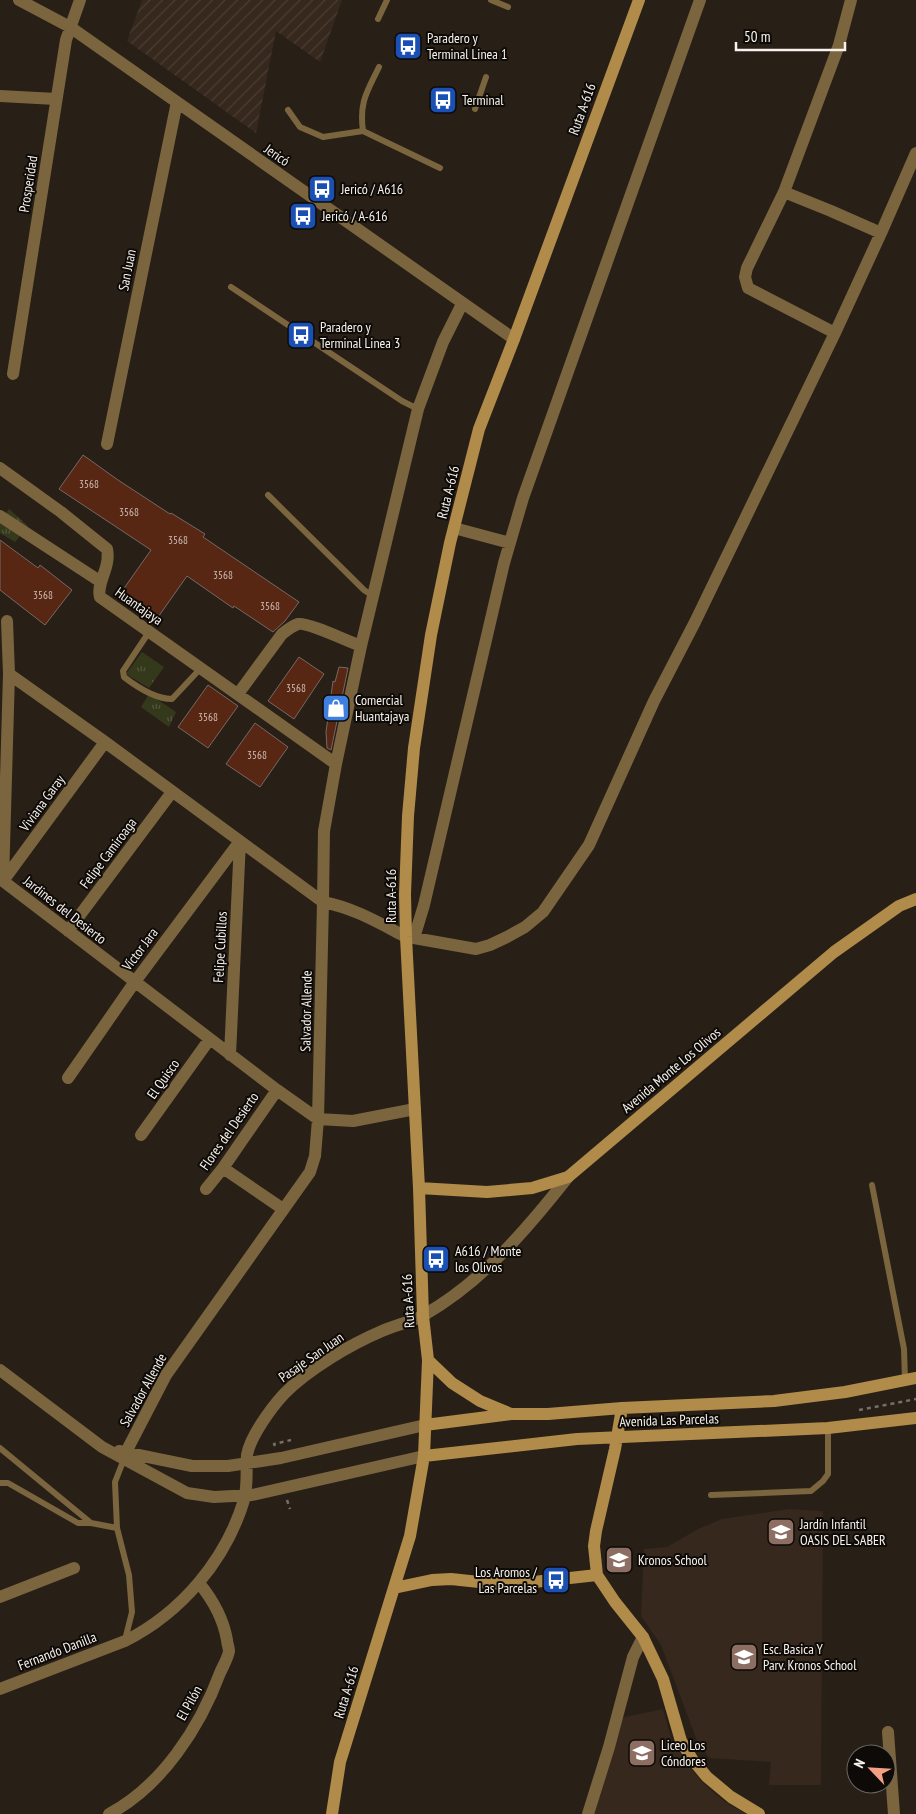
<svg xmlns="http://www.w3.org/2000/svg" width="916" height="1814" viewBox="0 0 916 1814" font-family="'PT Sans Narrow',sans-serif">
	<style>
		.built { fill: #36281c }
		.industrial { fill: url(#industrial-furrows) }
		.grass { fill: url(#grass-tufts) }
		.building { fill: #582714; stroke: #776863 }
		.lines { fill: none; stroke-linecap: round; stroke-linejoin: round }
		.path { stroke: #766e67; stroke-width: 2.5; stroke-dasharray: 4 4; stroke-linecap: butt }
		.lane { stroke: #7b653e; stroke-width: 6 }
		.street { stroke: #7b653e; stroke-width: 12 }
		.secondary { stroke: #b08b4a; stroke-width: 12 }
		.labels { text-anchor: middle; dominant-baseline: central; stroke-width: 4; stroke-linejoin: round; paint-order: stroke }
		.number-label { font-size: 11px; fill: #d0bfb6 }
		.poi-label { font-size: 14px; fill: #f8f2ec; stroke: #0d0a07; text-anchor: start }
		.street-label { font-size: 14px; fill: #f8f2ec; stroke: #0d0a07 }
	</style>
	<defs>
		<pattern id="industrial-furrows" width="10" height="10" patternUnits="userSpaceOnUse" patternTransform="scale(1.25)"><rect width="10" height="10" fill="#36281c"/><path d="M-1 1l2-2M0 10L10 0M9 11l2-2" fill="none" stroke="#4a3d32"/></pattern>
		<pattern id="grass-tufts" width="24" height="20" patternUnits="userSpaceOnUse" patternTransform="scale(1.25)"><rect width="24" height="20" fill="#35391c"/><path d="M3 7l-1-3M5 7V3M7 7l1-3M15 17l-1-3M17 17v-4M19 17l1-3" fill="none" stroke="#53563d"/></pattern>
	</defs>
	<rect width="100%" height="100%" fill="#281f17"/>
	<path class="built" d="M789 1509 823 1511 821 1785H769L771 1762 709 1758 697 1741 661 1645 641 1616 644 1549 667 1547 696 1530 722 1519Z
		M663 1709 672 1741 688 1765 703 1783 725 1802 746 1814H585L615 1719Z"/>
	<path class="industrial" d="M142 0H342L320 62 276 31 256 133 127 41Z"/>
	<path class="grass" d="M9 509 28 526 15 542 0 533V523Z
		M142 652 164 667 149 688 126 674Z
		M149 694 176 712 169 727 141 707Z"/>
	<path class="building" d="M83 455 118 480 170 514 171 513 205 534 203 537 299 602 285 621 273 632 234 606 233 608 187 576 156 620 120 594 151 550 59 489Z
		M0 540 38 568 40 565 72 590 45 625 0 590Z
		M299 657 324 674 294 719 268 701Z
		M339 667 348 668 331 750 327 748 326 732 333 681 335 682Z
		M208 685 238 706 208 748 178 727Z
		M255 723 288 747 260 787 226 764Z"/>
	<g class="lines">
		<path class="path" d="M859 1410 916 1399
			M275 1446 274 1444 291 1440
			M287 1500 290 1509"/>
		<path class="lane" d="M491 0 508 7
			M378 19 387 0
			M379 67C367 92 359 102 363 131L440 168
			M475 109 486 77
			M288 110 300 127 323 137 363 131
			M231 287 402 401 418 409
			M268 495 364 590 373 596
			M149 632 123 671 124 677C137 687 156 699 172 699L201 668
			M872 1185 904 1349 905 1380
			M0 1448 91 1523
			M0 1483H8L78 1523H91L117 1528 129 1575 132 1612 125 1640
			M711 1495 811 1491 823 1481 828 1474V1428
			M117 1528 115 1482 124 1459"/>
		<path class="street" d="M19 0 70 27 514 339
			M0 96 56 99
			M881 233 916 153
			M462 304 443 342 418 409 361 646 336 764 324 831 323 902C354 908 379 923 406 937L414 938 424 905 504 563 523 498 700 0
			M835 333 748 288 745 277 747 268 784 192 839 45 851 0
			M13 374 66 40 80 0
			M107 444 177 102
			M0 468 61 512 107 549C111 568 96 583 100 597L336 764
			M0 516 101 582
			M454 528 510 543
			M7 621 9 674 3 881 277 1090 318 1119 353 1121 415 1109
			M9 674 105 742 323 902 318 1119 315 1156 310 1172 166 1375 126 1452
			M238 694 282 634C287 630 292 626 298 624 308 622 349 642 361 646
			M3 881 105 742
			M68 931 172 792
			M414 938 476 949 490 945 507 937 525 927 543 912 589 845 654 701 695 622 835 333 881 233 831 211 784 192
			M230 1055 240 841
			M68 1078 134 983 240 841
			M141 1135 209 1040
			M223 1168 283 1209
			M206 1189 223 1168 277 1090
			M0 1370 102 1447 187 1493 214 1497 252 1495 424 1456
			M119 1451 192 1466H228L281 1458 425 1425
			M0 1597 74 1568
			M0 1689 125 1641C181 1613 226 1560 244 1500 248 1486 246 1470 247 1455 250 1437 271 1408 284 1394 307 1370 351 1344 382 1331 396 1325 411 1322 424 1315 482 1282 527 1229 568 1177
			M888 1732 894 1814
			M109 1814C162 1786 200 1727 220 1673 223 1666 228 1658 229 1651 229 1648 227 1643 227 1640 223 1617 213 1600 199 1583
			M588 1814 609 1747 633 1657 643 1637"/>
		<path class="secondary" d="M419 1188 487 1192 532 1188 568 1177 834 952 899 906 916 899
			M428 1360 452 1383 480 1401 511 1414
			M622 1408 615 1449 596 1531 594 1546 597 1575 615 1602 643 1637 663 1679 681 1741 692 1759 707 1777 731 1797 759 1814
			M425 1425 511 1414H548L622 1408 774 1401 845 1392 916 1378
			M424 1456 577 1439 828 1428 916 1418
			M394 1588 432 1580 451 1579 507 1585 597 1575
			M332 1814 340 1762 410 1536 424 1456 428 1360 423 1316 419 1188 406 937 405 894 408 816 414 748 431 635 450 543 479 429 514 339 639 0"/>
	</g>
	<defs>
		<g id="bus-square" transform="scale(1.4375)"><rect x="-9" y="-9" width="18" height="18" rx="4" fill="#1a4fb4" stroke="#0d0a07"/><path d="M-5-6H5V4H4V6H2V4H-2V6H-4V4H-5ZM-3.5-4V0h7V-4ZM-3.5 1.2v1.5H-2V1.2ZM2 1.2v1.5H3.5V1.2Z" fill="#fff"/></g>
		<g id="shop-square" transform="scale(1.4375)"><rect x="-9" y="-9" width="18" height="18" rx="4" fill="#3f7fe0" stroke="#0d0a07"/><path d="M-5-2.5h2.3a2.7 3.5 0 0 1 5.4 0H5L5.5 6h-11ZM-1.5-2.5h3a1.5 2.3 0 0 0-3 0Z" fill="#fff"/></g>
		<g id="school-square" transform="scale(1.4375)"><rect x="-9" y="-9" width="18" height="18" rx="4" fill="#8d6e63" stroke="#0d0a07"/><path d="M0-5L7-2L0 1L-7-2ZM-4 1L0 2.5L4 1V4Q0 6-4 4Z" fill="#fff"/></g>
	</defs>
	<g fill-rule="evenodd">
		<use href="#bus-square" x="408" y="46"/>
		<use href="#bus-square" x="443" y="100"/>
		<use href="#bus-square" x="322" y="189"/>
		<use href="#bus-square" x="303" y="216"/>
		<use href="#bus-square" x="301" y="335"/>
		<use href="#shop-square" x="336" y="708"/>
		<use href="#bus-square" x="436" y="1259"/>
		<use href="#school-square" x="781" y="1532"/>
		<use href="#school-square" x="619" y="1560"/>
		<use href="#bus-square" x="556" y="1580"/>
		<use href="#school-square" x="744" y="1657"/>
		<use href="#school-square" x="642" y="1753"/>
	</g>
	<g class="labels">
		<g class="number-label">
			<text x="89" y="484">3568</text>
			<text x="129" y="512">3568</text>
			<text x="178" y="540">3568</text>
			<text x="223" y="575">3568</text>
			<text x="43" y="595">3568</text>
			<text x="270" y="606">3568</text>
			<text x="296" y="688">3568</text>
			<text x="208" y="717">3568</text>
			<text x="257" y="755">3568</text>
		</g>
		<g class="poi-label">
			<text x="427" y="38">Paradero y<tspan x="427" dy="16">Terminal Linea 1</tspan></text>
			<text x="462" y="100">Terminal</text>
			<text x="341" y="189">Jericó / A616</text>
			<text x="322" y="216">Jericó / A-616</text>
			<text x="320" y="327">Paradero y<tspan x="320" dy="16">Terminal Linea 3</tspan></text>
			<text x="355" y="700">Comercial<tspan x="355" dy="16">Huantajaya</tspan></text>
			<text x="455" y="1251">A616 / Monte<tspan x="455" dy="16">los Olivos</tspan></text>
			<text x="800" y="1524">Jardín Infantil<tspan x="800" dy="16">OASIS DEL SABER</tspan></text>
			<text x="638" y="1560">Kronos School</text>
			<text x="537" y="1572" text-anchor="end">Los Aromos /<tspan x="537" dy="16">Las Parcelas</tspan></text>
			<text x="763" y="1649">Esc. Basica Y<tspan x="763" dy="16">Parv. Kronos School</tspan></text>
			<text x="661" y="1745">Liceo Los<tspan x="661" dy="16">Cóndores</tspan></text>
		</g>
		<g class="street-label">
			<text transform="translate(582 109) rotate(-70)">Ruta A-616</text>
			<text transform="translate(277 155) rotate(35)">Jericó</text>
			<text transform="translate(28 184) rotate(-81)">Prosperidad</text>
			<text transform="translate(127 270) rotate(-79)">San Juan</text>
			<text transform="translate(448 492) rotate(-76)">Ruta A-616</text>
			<text transform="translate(139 606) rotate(35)">Huantajaya</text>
			<text transform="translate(42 803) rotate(-54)">Viviana Garay</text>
			<text transform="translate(108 853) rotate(-53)">Felipe Camiroaga</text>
			<text transform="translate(391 896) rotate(-90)">Ruta A-616</text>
			<text transform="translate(65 910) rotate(38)">Jardines del Desierto</text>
			<text transform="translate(220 947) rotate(-87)">Felipe Cubillos</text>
			<text transform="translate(140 949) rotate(-53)">Víctor Jara</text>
			<text transform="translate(306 1011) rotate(-89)">Salvador Allende</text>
			<text transform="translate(671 1070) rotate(-40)">Avenida Monte Los Olivos</text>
			<text transform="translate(163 1079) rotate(-55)">El Quisco</text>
			<text transform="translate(229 1131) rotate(-55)">Flores del Desierto</text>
			<text transform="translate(408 1301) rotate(-93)">Ruta A-616</text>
			<text transform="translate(311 1357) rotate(-35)">Pasaje San Juan</text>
			<text transform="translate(143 1390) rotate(-61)">Salvador Allende</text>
			<text transform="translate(669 1420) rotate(-2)">Avenida Las Parcelas</text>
			<text transform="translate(57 1651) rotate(-21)">Fernando Danilla</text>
			<text transform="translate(346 1692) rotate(-73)">Ruta A-616</text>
			<text transform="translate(189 1703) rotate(-61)">El Pilón</text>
		</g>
	</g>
	<g transform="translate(871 1769) rotate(295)"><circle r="24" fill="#0d0a07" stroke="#6b6763"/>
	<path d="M0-4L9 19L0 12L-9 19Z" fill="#f39f83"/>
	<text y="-8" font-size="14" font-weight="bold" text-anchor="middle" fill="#f8f2ec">N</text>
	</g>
	<path d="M736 42v8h109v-8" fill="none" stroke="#f8f2ec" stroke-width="2.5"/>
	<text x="744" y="42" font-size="15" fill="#f8f2ec" stroke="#0d0a07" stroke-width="4" paint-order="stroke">50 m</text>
</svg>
